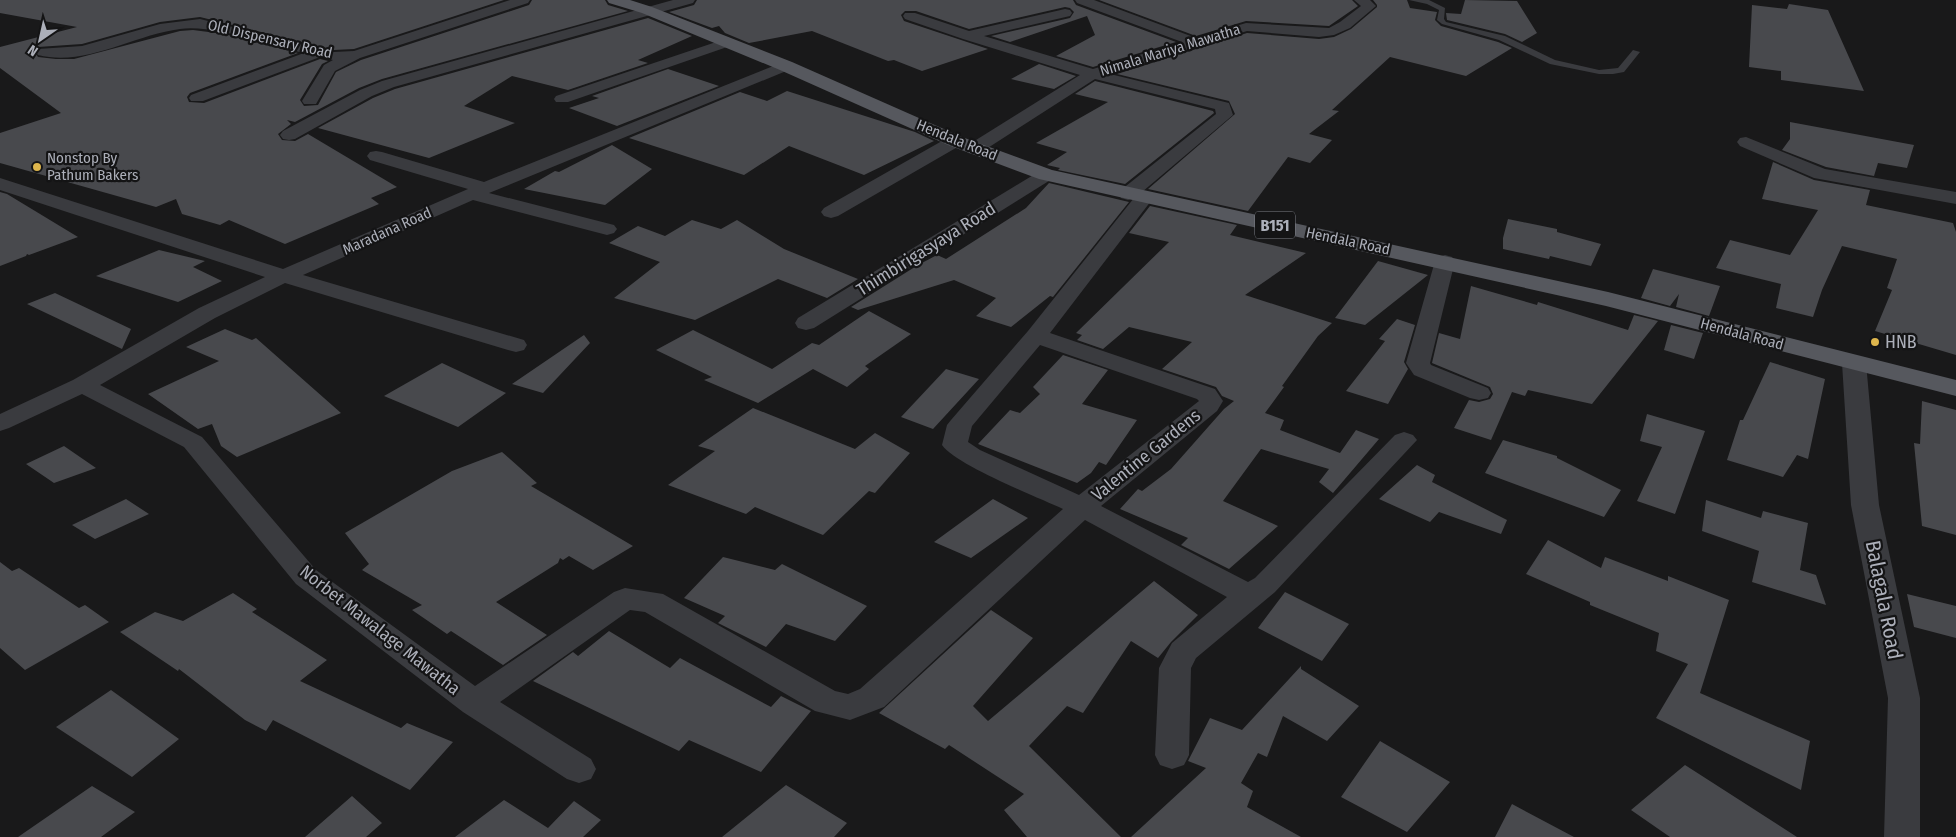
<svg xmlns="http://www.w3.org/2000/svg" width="1956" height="837" viewBox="0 0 1956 837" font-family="'Fira Sans Condensed',sans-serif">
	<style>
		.building { fill: #48494d }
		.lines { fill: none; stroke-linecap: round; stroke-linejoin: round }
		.lane { fill: #3a3b3f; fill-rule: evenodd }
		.street { fill: #3a3b3f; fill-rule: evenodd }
		.primary { fill: #56585e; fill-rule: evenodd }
		.poi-dot { fill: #deb64d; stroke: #141415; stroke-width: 2 }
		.labels { text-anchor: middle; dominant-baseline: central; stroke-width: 4.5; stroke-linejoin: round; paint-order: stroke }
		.far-street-label { font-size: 15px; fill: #acafb9; stroke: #141415 }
		.far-poi-label { font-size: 15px; fill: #acafb9; stroke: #141415; text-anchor: start }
		.shield { fill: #141415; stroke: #7e8088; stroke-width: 1 }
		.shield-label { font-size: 16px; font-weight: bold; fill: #acafb9 }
		.street-label { font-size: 18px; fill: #acafb9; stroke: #141415 }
		.poi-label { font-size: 18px; fill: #acafb9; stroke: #141415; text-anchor: start }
		.near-street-label { font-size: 21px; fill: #acafb9; stroke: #141415 }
	</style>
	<rect width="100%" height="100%" fill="#19191a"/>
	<path class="building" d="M0 0H504L354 49 334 50 200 17 160 22 82 44 38 47 34 51 38 57 56 59H74L180 31 193 30 224 34 298 53 190 93 187 97 189 102 204 103 320 59 328 61 322 64 300 100 304 106 318 105 336 72 361 60 529 5 532 0H605L608 5 628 11 382 79 359 88 295 122 287 120 291 124 278 134 282 140 295 141 308 134 397 187 371 198 379 204 285 244 229 220 220 225 182 214 176 199 156 207 0 163V133L61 113 0 68V47L77 27 0 13Z
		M697 0H1073L1076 5 1176 42 1093 67 1056 56 1095 35 1087 16 1010 42 991 36 1070 18 1074 12 1070 8 1065 7 969 29 916 11H905L901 15 904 21 988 49 922 71 894 60 888 61 812 31 749 43 725 33 719 26 712 28 669 12 694 5Z
		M1099 0H1352L1358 6 1329 26 1246 21 1196 36Z
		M1373 0H1407L1410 8 1437 12 1435 20 1441 26 1498 42 1512 48 1466 76 1390 57 1332 110 1339 111 1309 134 1332 140 1310 163 1288 157 1248 211 1148 189 1235 114 1229 101 1117 74 1247 33 1319 39 1334 37 1351 29 1377 7V5Z
		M1465 0 1517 1 1537 33 1522 42 1505 34 1447 20 1446 13 1461 14Z
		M1789 4 1828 10 1864 91 1781 80V71L1749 67 1752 5 1787 9Z
		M648 18 692 36 638 60 648 63 568 90 512 76 464 106 515 123 429 158 318 128 373 98 395 89Z
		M1039 64 1076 76 1054 89 1011 79Z
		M668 69 719 86 617 126 569 108 599 98 592 96Z
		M1095 81 1213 111 1214 113 1125 184 1058 170 1060 168 1047 165 1067 152 1036 143 1108 102 1075 94Z
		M787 91 915 132 934 141 864 175 789 146 744 175 629 138 740 92 767 101Z
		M1790 122 1914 145 1907 168 1878 163 1874 176 1826 167 1782 150 1790 139Z
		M612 145 652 169 605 205 524 189 555 171 559 172Z
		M1773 162 1814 180 1870 190 1866 205 1953 223 1956 232V355L1875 331 1892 290 1887 288 1897 259 1842 246 1822 290 1813 317 1776 308 1781 284 1716 268 1730 240 1790 255 1818 210 1762 199Z
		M1049 183 1129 202 1053 297 1050 296 1011 327 976 316 996 298 954 280 858 310 851 307 918 265 937 255 946 259 1026 208Z
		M0 192 7 194 78 237 29 255 27 254 26 256 0 266Z
		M1150 206 1237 225 1230 235 1306 253 1245 295 1332 323 1318 336 1282 386 1284 387 1265 413 1284 420 1280 430 1340 453 1356 430 1379 439 1333 493 1319 482 1329 469 1261 449 1223 501 1278 526 1229 569 1181 545 1188 538 1120 509 1138 489 1142 491 1171 469 1224 409 1234 401 1222 396 1216 387 1162 369 1192 342 1129 327 1103 349 1077 340 1082 335 1076 333 1169 242 1129 233Z
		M1508 219 1557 229V232L1601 244 1591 266 1550 256 1549 259 1503 249V238Z
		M692 220 721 229 737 220 784 249 858 279 827 298 778 279 695 320 614 298 660 262 609 243 638 226 665 236Z
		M159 250 205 261 193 267 222 281 178 302 96 276Z
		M1378 261 1428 275 1365 325 1335 318Z
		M1653 269 1720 286 1709 316 1676 307 1679 294 1670 306 1641 298Z
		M1471 286 1537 305 1538 302 1628 330 1634 315 1658 321 1592 404 1528 390 1525 396 1512 392 1491 440 1454 428 1469 400 1479 402 1490 399 1493 394 1490 387 1432 363 1439 333 1460 339Z
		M55 293 131 329 122 349 27 304Z
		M869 311 911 334 865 366 869 369 847 387 813 369 758 403 704 380 712 377 656 350 693 330 772 369 812 343 819 345Z
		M1397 319 1415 325 1404 362 1408 369 1388 404 1346 391 1385 341 1379 339Z
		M1671 325 1703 333 1694 359 1664 350Z
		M225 329 252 340 256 338 341 413 237 457 221 446 212 424 198 429 148 394 219 361 186 347Z
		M584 335 590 343 543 393 512 384Z
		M1063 355 1108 370 1082 404 1137 420 1106 465 1099 462 1091 473 1077 483 978 444 1010 410 1020 413 1040 394 1033 387Z
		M1770 362 1825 379 1808 459 1797 455 1783 477 1727 460 1740 420H1743Z
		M442 363 506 393 458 427 384 396Z
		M946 369 979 379 933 429 901 417Z
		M1922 401 1956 410V535L1922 526 1914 443 1920 444Z
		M753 408 855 449 875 433 910 453 875 493 869 491 823 535 755 507 746 514 668 485 715 451 698 446Z
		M1647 414 1705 431 1675 514 1637 501 1662 447 1640 441Z
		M1503 440 1557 456V458L1621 490 1604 517 1485 473Z
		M64 446 96 468 54 483 26 464Z
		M502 452 537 483 531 486 633 546 593 570 569 556 563 560 560 558 558 563 496 602 547 635 503 665 451 631 447 634 412 610 422 605 362 570 369 564 345 533 452 471Z
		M1417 465 1435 475 1432 482 1507 520 1501 534 1439 512 1430 522 1379 499Z
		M126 499 149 514 95 539 72 525Z
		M993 499 1028 518 971 558 934 542Z
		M1706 500 1761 518 1763 511 1808 523 1800 570 1816 575 1826 605 1752 582 1759 551 1702 531Z
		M1548 540 1601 568 1605 557 1668 581V576L1729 600 1700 693 1810 741 1801 790 1656 718 1688 664 1656 651 1659 633 1590 605V602L1526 574Z
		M723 557 775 570 782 564 867 606 835 641 786 624 766 647 718 623 725 616 684 598Z
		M0 562 12 571 19 568 79 608 85 605 109 622 25 670 0 648Z
		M1154 581 1198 615 1171 642 1158 658 1131 641 1083 713 1067 706 1029 746 1121 837H1027L1004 810 1024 794 949 745 945 749 879 713 991 610 1033 638 973 706 988 721Z
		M1285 592 1349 624 1322 661 1258 628Z
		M233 593 257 609 252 612 327 660 300 681 401 728 407 723 453 742 410 790 273 720 266 731 245 720 179 669 178 671 120 632 155 612 183 621Z
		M1907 594 1956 606V638L1914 627Z
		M609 631 670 668 680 658 771 707 781 696 811 711 761 772 689 740 679 751 533 681 573 652 578 656Z
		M1301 666V669L1359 706 1327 741 1283 716 1267 757 1258 753 1241 783 1253 791 1247 807 1301 837H1131L1206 768 1188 761 1210 718 1242 730Z
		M111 690 179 739 132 777 56 727Z
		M1380 741 1450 782 1407 832 1341 797Z
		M1685 765 1797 837H1670L1631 810Z
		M786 785 847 823 834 837H722Z
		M92 786 135 812 101 837H18Z
		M352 796 382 823 366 837H305Z
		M504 800 548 828 574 801 601 820 583 837H455Z
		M1512 804 1574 837H1495Z"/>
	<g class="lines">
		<path class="lane" d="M1409 0H1429L1445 8 1444 19 1446 22 1505 36 1555 60 1599 70 1618 68 1633 50 1640 52 1624 72 1613 74H1599L1550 64 1499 40 1442 24 1437 20 1439 10 1427 4Z"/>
		<path class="street" d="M510 0H530L528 3 360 58 335 71 316 104H304L302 101 324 65 333 60 320 57 203 101H191L189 98 191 95 304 53C270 45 212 24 180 29 133 35 86 67 38 55L36 52 38 49 82 46 160 24 200 19 334 52 354 51Z
			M673 0H695L693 3 394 87 372 96 295 139 289 140 283 139 280 135 283 131 360 90 382 81Z
			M1075 0H1094L1196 38 1246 23 1329 28 1340 22 1361 6 1354 0H1370L1376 6 1350 28 1334 35 1319 37 1247 31 1110 74 1229 103 1233 115 1142 192 1152 193 1154 197 1050 333 1215 389 1223 401 1217 411 1101 506 1248 582 1255 578 1395 435 1404 432 1413 435 1417 440 1275 592 1196 658 1191 668 1189 755 1184 765 1172 769 1160 765 1155 755 1159 668 1172 643 1227 597 1085 520 884 707 850 720 815 711 645 612 630 610 500 702 591 759 596 769 591 779 579 783 567 779 463 712 296 584 184 447 82 394 9 428 0 431V414L73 380 199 308 265 277 0 190V178L283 269 468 189 370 160 367 156 370 152 376 151 382 152 484 182 781 63H791L794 66 791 69 489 193 614 225 617 229 614 233 607 235 473 200 303 275 524 340 527 345 524 350 516 352 508 350 285 283 215 318 100 385 202 437 316 570 475 686 614 592 625 588 663 594 835 691 848 694 860 689 1063 509C1037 497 956 465 942 445L947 425 951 420 1028 331 1134 198 1128 200 1121 198 1119 194 1121 190 1216 114 1215 109 1095 79 980 153 974 154 968 153 965 149 968 145 1080 75 963 39 905 19 903 16 905 13H915L969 31 1065 9 1070 10 1072 13 1070 16 984 36 1093 69 1182 42 1077 3ZM1040 345 1197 399 1199 401 1079 495 980 450 968 442 972 426Z
			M725 39 730 40 732 43 730 46 568 102H556L554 99 556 96Z
			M955 136 961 137 964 141 961 145 838 216 831 218 824 216 821 212 824 208 949 137Z
			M1746 137 1825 169 1956 192V204L1814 178 1740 146 1737 142 1740 138Z
			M1046 170 1052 171 1055 175 1052 179 814 328 806 330 798 328 795 323 798 318 1040 171Z
			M1445 255 1452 257 1455 261 1430 363 1431 365 1488 388 1491 393 1488 398 1479 400 1470 398 1414 375 1406 363 1435 261 1438 257Z
			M1854 356 1862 358 1866 363 1879 505 1920 698V837H1884L1888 698 1851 505 1842 363 1846 358Z"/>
		<path class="primary" d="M607 0H630L652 7 792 62 962 137 1052 170 1608 292 1956 380V396L1606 306 1039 179 948 145 780 70 642 13 609 3Z"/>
	</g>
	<g class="poi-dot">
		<circle cx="37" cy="167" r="5"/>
		<circle cx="1875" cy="342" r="5"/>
	</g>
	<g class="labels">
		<g class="far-street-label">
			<text transform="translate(270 39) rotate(13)">Old Dispensary Road</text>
			<text transform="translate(1170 50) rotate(-17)">Nimala Mariya Mawatha</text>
			<text transform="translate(957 140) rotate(22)">Hendala Road</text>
			<text transform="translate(387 231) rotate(-24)">Maradana Road</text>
			<text transform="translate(1348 241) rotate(12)">Hendala Road</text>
			<text transform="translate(1742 334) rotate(15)">Hendala Road</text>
		</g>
		<g class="far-poi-label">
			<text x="47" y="158">Nonstop By<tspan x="47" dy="17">Pathum Bakers</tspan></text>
		</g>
		<rect class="shield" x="1255" y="211.5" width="40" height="27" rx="4"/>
		<g class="shield-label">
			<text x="1275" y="225">B151</text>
		</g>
		<g class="street-label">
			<text transform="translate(926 249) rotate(-32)">Thimbirigasyaya Road</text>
			<text transform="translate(1146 455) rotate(-39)">Valentine Gardens</text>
			<text transform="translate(380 630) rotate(38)">Norbet Mawalage Mawatha</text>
		</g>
		<g class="poi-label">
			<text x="1885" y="342">HNB</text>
		</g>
		<g class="near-street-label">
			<text transform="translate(1884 600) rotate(79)">Balagala Road</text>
		</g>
	</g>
	<g transform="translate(40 40) rotate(214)" stroke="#141415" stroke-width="4" paint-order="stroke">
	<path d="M0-4L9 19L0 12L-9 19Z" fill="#acafb9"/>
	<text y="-8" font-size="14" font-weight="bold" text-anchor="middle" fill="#acafb9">N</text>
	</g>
</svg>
